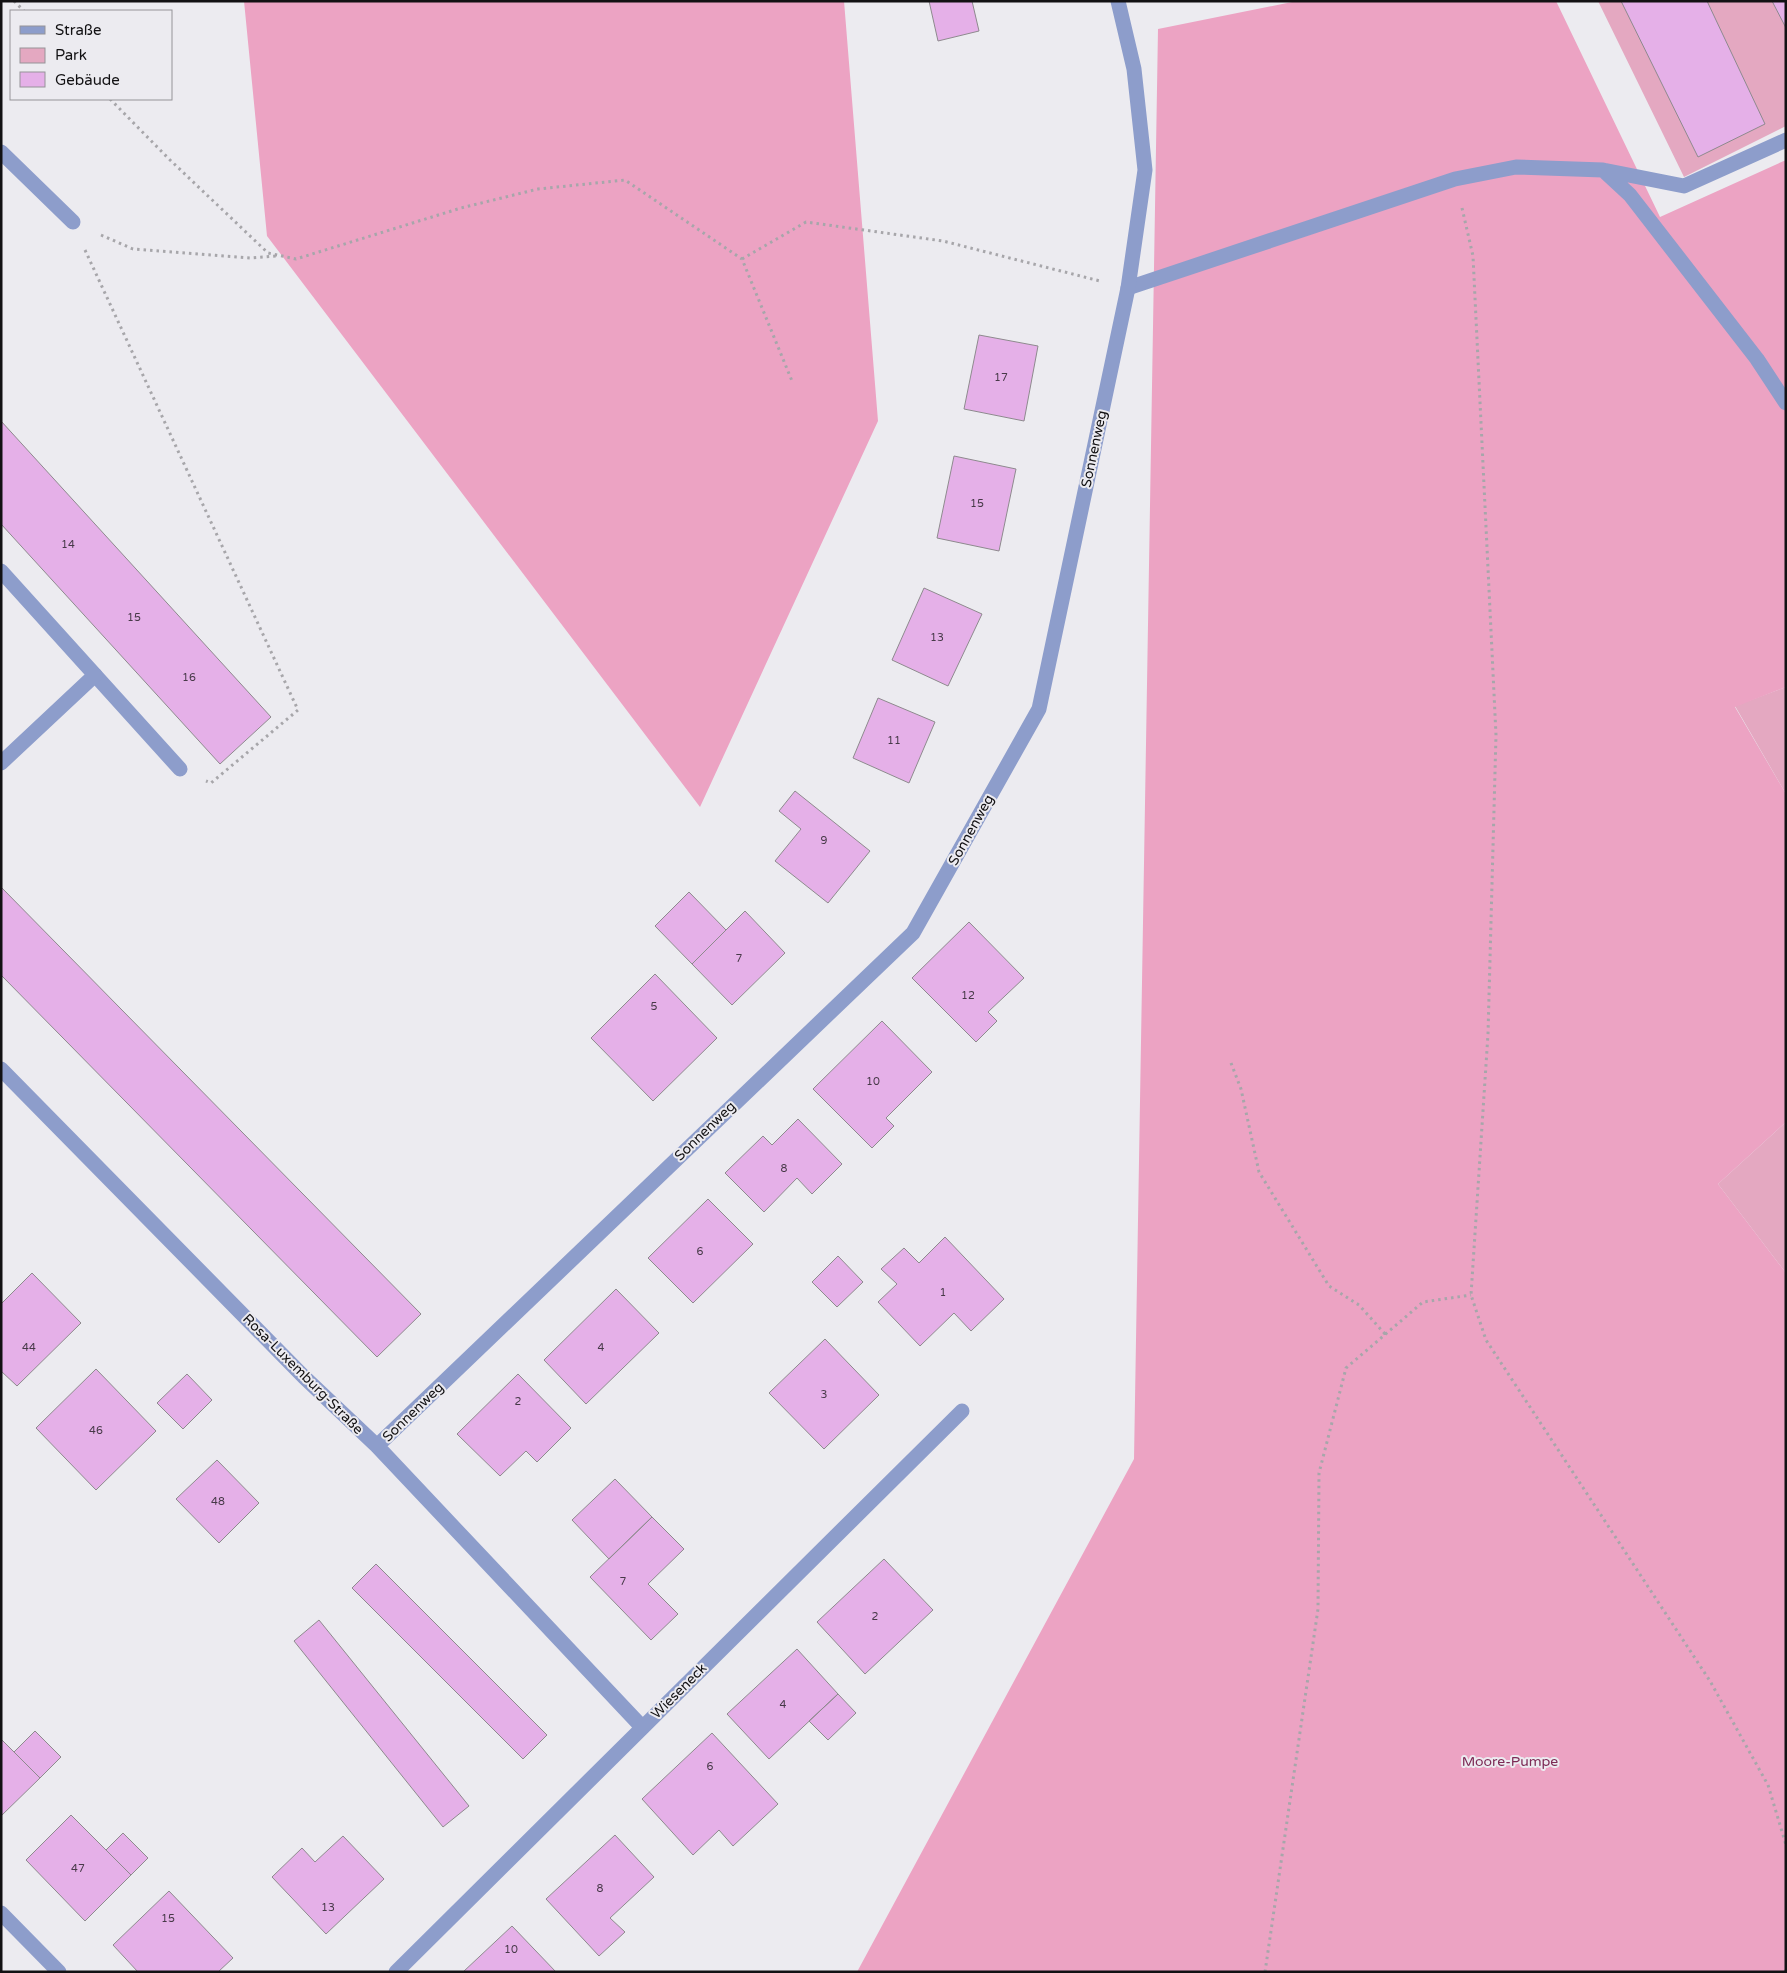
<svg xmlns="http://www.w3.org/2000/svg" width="1787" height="1973" viewBox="0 0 1787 1973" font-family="'Varela Round',sans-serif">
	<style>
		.green { fill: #e4a8c1 }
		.forest { fill: #eca3c3 }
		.building { fill: #e5b0e8; stroke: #8e8a8e }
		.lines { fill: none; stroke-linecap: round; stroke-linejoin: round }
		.path { stroke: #a7a6aa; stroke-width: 3; stroke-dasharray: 2.5 4; stroke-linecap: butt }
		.lane { stroke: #8d9dcb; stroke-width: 15 }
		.street { stroke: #8d9dcb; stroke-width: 15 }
		.labels { text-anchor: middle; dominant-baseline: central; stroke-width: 4; stroke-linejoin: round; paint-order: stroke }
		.number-label { font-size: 11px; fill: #473948 }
		.street-label { font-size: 14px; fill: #121113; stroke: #ecebf0 }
		.park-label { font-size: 14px; fill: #7d2a55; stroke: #ecebf0 }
	</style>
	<rect width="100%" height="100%" fill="#ecebf0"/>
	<path class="green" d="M1598 1H1786V126L1684 177Z
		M1786 687V794L1735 706Z
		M1786 1122V1273L1718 1184Z"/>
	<path class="forest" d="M244 1H844L878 421 700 807 267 236Z
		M1297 1H1556L1660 217 1786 160V687L1735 707 1786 794V1122L1718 1184 1786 1273V1972H857L1134 1459 1158 29Z"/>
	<path class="building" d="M929 1H972L979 31 938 41Z
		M1621 1H1707L1765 124 1698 157Z
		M1772 1H1786V28Z
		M979 335 1038 346 1024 421 964 409Z
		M1 421 271 717 220 764 1 524Z
		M954 456 1016 469 999 551 937 538Z
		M924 588 982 614 948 686 892 660Z
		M878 698 935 722 909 783 853 758Z
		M795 791 870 851 828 903 775 861 801 829 779 811Z
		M1 887 421 1314 377 1357 1 975Z
		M689 892 726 930 692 964 655 926Z
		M745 911 785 953 732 1005 692 964Z
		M969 922 1024 978 988 1012 997 1021 976 1042 912 978Z
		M655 974 717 1038 653 1101 591 1038Z
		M882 1021 932 1072 886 1118 894 1126 872 1148 813 1089Z
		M798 1119 842 1164 812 1194 797 1178 764 1212 725 1173 763 1136 772 1145Z
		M708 1199 753 1244 693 1303 648 1258Z
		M945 1237 1004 1299 971 1331 954 1313 920 1346 878 1302 897 1284 881 1269 904 1248 919 1263Z
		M838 1256 863 1282 837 1307 812 1282Z
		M32 1273 81 1323 17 1386 1 1371V1304Z
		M616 1289 659 1333 586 1404 544 1360Z
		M825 1339 879 1395 824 1449 769 1393Z
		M96 1369 156 1431 96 1490 36 1428Z
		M187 1374 212 1400 183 1429 157 1403Z
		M518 1374 571 1428 537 1462 526 1451 500 1476 457 1434Z
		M217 1460 259 1503 219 1543 176 1499Z
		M615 1479 652 1517 609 1559 572 1520Z
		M652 1517 684 1549 648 1584 678 1614 651 1640 590 1577Z
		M884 1559 933 1610 865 1674 817 1622Z
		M376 1564 547 1735 523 1759 352 1588Z
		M319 1620 469 1806 443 1827 294 1641Z
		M797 1649 838 1694 769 1759 727 1714Z
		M838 1694 856 1713 828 1740 809 1721Z
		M35 1731 61 1757 40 1778 14 1752Z
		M712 1733 778 1804 733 1846 719 1830 693 1855 642 1799Z
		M1 1739 40 1778 1 1816Z
		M71 1815 131 1875 85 1921 26 1860Z
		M123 1833 148 1858 131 1875 106 1850Z
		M615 1835 654 1877 610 1918 625 1932 599 1956 546 1899Z
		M343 1836 384 1879 326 1934 272 1877 302 1848 315 1862Z
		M169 1891 233 1958 218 1972H138L113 1945Z
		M512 1926 556 1972H463Z"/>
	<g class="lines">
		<path class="path" d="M14 1 24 11
			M110 99 169 159 268 253 296 259 461 208 538 189 625 180 742 259 792 381
			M1462 208 1473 256 1496 735 1488 1034 1471 1295 1486 1340 1710 1681 1768 1785 1786 1845
			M101 235 133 249 251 258 276 256
			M85 250 298 710 211 783 206 781
			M742 259 806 222 943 241 1100 281
			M1231 1063 1241 1089 1259 1172 1329 1286 1359 1305 1385 1334
			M1265 1972 1318 1609 1319 1473 1346 1368 1423 1302 1471 1295
			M1785 1972 1786 1969"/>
		<path class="lane" d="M1 152 73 222
			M1603 170 1684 186 1786 140
			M1128 288 1455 179 1516 167 1603 170 1630 195 1757 359 1786 403
			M95 675 180 769"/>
		<path class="street" d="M1 571 95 675 1 763
			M1 1069 304 1377 377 1446 642 1727
			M377 1446 913 933 1039 709 1128 288 1145 170 1134 69 1118 1
			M1 1913 59 1972
			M396 1972 962 1411"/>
	</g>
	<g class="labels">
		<g class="number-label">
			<text x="1001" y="377">17</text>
			<text x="977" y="503">15</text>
			<text x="68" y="544">14</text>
			<text x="134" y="617">15</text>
			<text x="937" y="637">13</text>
			<text x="189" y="677">16</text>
			<text x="894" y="740">11</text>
			<text x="824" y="840">9</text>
			<text x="739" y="958">7</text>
			<text x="968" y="995">12</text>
			<text x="654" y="1006">5</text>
			<text x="873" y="1081">10</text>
			<text x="784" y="1168">8</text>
			<text x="700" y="1251">6</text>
			<text x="943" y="1292">1</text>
			<text x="29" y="1347">44</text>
			<text x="601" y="1347">4</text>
			<text x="824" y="1394">3</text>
			<text x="518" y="1401">2</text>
			<text x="96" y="1430">46</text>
			<text x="218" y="1501">48</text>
			<text x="623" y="1581">7</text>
			<text x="875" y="1616">2</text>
			<text x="783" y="1704">4</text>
			<text x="710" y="1766">6</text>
			<text x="78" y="1868">47</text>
			<text x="600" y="1888">8</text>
			<text x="328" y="1907">13</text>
			<text x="168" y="1918">15</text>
			<text x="511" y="1949">10</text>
		</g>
		<g class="street-label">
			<text transform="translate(1094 449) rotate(-78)">Sonnenweg</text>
			<text transform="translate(971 830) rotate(-61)">Sonnenweg</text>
			<text transform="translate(705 1131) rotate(-44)">Sonnenweg</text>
			<text transform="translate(303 1374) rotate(45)">Rosa-Luxemburg-Straße</text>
			<text transform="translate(413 1412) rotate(-44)">Sonnenweg</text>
			<text transform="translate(679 1691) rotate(-45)">Wieseneck</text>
		</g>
		<g class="park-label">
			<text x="1510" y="1761">Moore-Pumpe</text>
		</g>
	</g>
	<rect width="1787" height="1973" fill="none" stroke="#121113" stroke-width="5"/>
	<rect x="10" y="10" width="162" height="90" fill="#ecebf0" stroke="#959498"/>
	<rect x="20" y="26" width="25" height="8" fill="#8d9dcb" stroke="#959498"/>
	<text x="55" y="35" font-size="15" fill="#121113">Straße</text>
	<rect x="20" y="48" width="25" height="15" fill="#e4a8c1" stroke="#959498"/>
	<text x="55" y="60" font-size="15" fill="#121113">Park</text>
	<rect x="20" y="72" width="25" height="15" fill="#e5b0e8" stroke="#959498"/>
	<text x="55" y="85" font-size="15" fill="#121113">Gebäude</text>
</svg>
